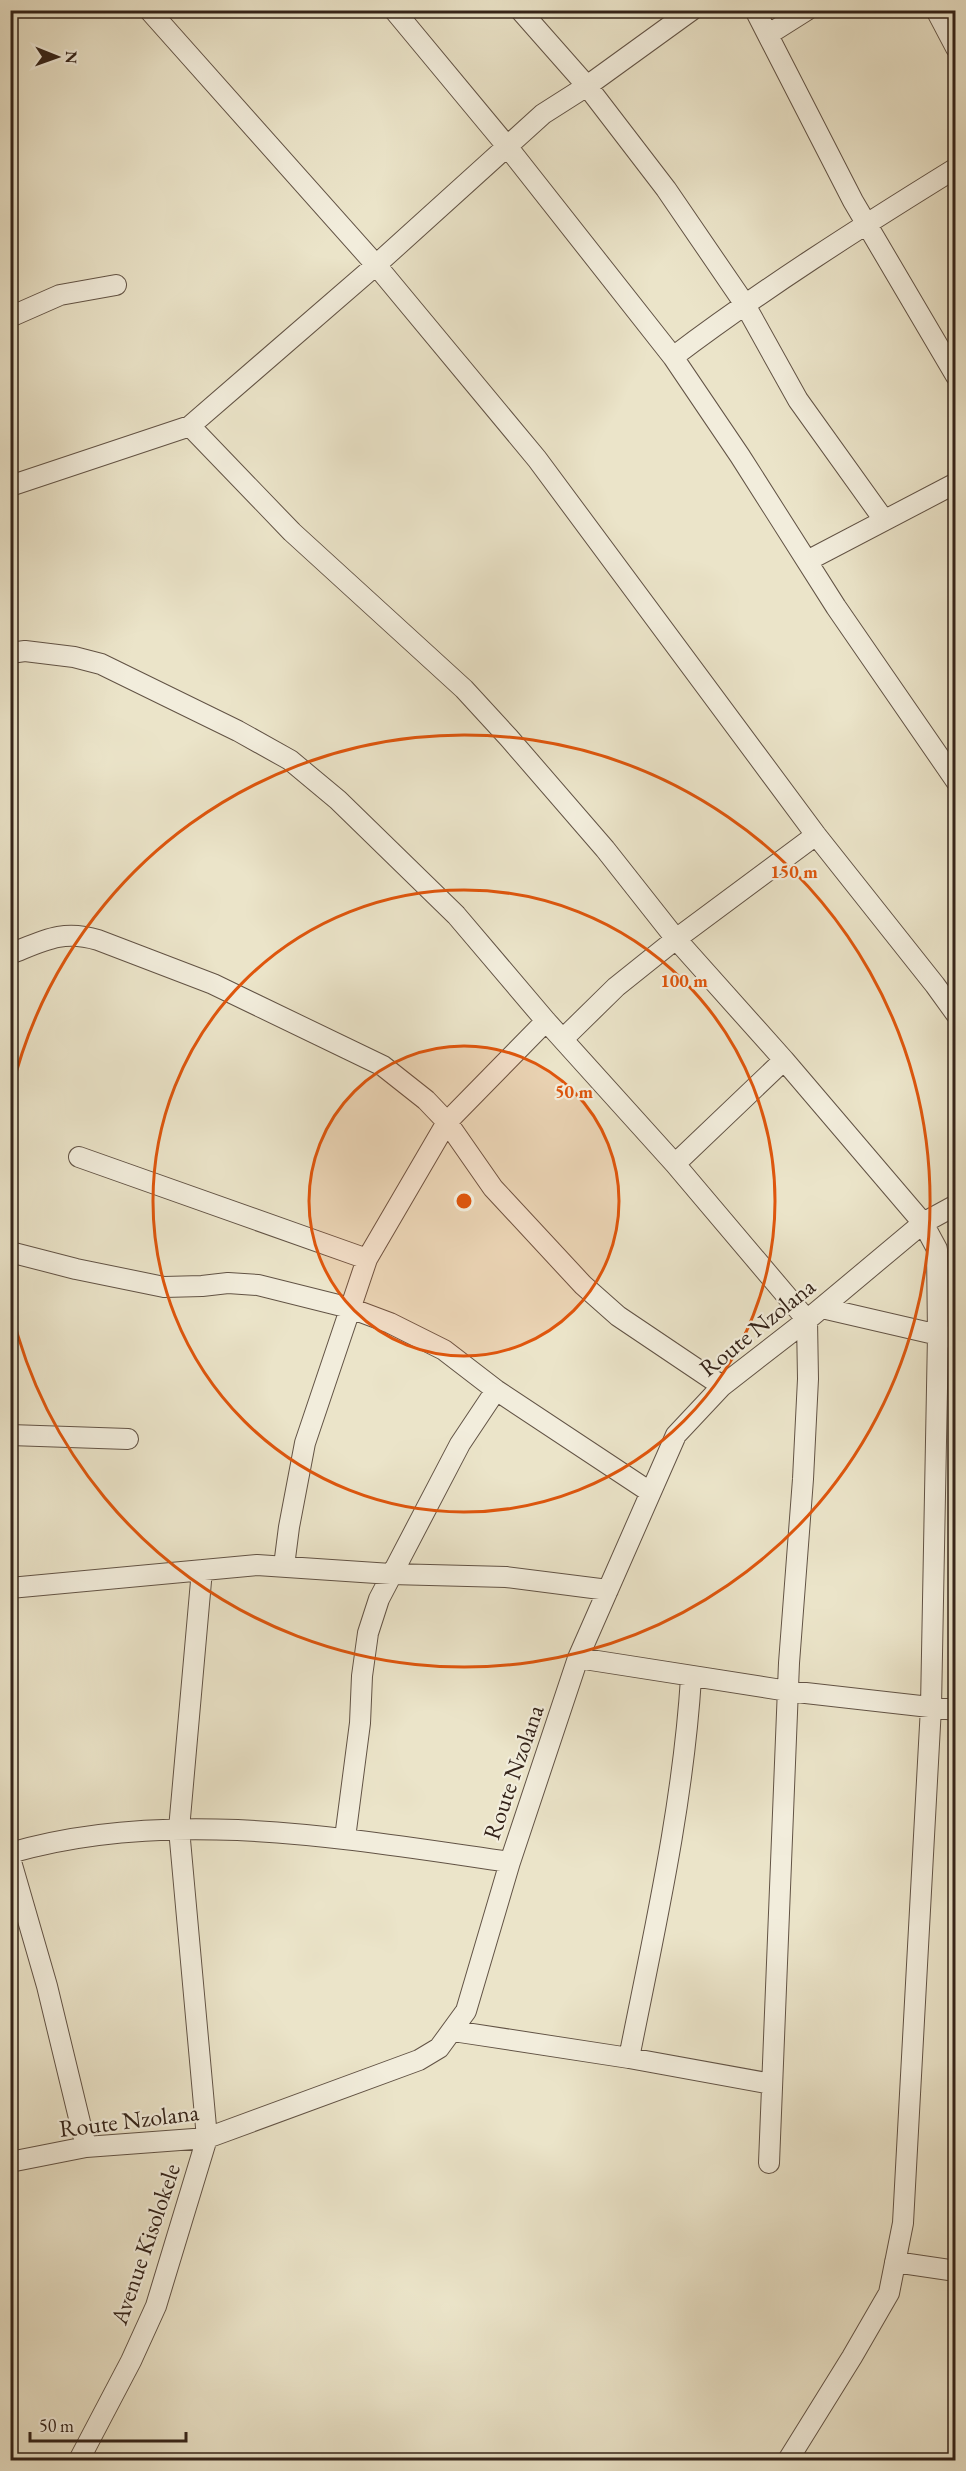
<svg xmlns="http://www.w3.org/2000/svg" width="966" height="2471" viewBox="0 0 966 2471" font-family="'EB Garamond',serif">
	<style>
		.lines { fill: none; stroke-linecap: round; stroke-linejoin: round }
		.minor-casing { stroke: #625345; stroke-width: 22 }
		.minor { stroke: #f2eddc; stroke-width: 20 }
		.ring { fill: none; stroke: #df560d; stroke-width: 3 }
		.labels { text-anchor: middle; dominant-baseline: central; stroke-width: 4.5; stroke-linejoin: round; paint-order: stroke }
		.street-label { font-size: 24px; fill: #342319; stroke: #f2eddc }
		.centre { fill: #df560d; stroke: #f2eddc; stroke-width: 3 }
		.ring-label { font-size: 18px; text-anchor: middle; font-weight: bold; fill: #df560d; stroke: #f2eddc; stroke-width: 4.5; stroke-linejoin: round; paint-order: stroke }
	</style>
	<rect width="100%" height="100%" fill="#ebe4c9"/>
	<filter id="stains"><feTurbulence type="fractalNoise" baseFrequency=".00333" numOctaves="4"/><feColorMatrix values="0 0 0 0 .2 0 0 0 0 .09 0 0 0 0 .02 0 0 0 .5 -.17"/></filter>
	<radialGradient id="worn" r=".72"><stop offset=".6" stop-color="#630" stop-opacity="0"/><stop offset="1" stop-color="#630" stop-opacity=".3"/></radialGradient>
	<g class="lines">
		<g class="minor-casing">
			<path id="minor" d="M149 10 376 265 537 459 816 835 935 985 956 1014
				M394 10 506 145 673 357 740 456 836 607 956 781
				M520 10 587 86 666 189 744 303 798 400 884 520
				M755 10 853 201 956 376
				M936 10 956 48
				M769 34 807 10
				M10 317 60 295 116 285
				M673 357C763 289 859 228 956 168
				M190 426 292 532 464 689 509 738 605 849 676 939 784 1060 923 1223 937 1249 938 1335 931 1707 903 2223 889 2293 852 2357 788 2460
				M10 486 190 426 376 265 543 114 587 86 692 10
				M807 561 956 483
				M10 653 25 651 74 657 101 664 238 731 290 760 338 800 456 915 546 1021 675 1164 807 1320 808 1379 803 1479 789 1663 769 2163
				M10 954C43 941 62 929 98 940L213 984 383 1066 426 1100 447 1122 493 1188 583 1285 618 1316 722 1386
				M563 1039 616 987 676 939 816 835
				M79 1157 367 1259
				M675 1164 784 1060
				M10 1252 76 1269 164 1287 202 1286 228 1283 258 1285 350 1308 390 1323 444 1350 496 1390 650 1492
				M822 1308 956 1339
				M10 1435 128 1439
				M284 1566 289 1527 305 1443 367 1259 447 1122 546 1021
				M10 1588 257 1565 391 1574 506 1577 608 1590
				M578 1658 788 1691 956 1710
				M345 1838 360 1723 362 1676 368 1633 379 1599 460 1444 496 1390
				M10 1853C170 1806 349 1839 510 1862
				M10 1858 47 1986 86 2147
				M453 2031 629 2058 772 2084
				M629 2058C654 1932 683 1806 691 1678
				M10 2162 86 2147 207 2138 419 2060 439 2048 466 2011 510 1862 578 1658 676 1435 722 1386 807 1320 923 1223 956 1205
				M895 2262 956 2271
				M79 2460 131 2361 156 2306 207 2138 179 1829 202 1570"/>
		</g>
		<use href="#minor" class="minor"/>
	</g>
	<circle cx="464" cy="1201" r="155" fill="#df560d" fill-opacity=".12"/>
	<g class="ring">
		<circle cx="464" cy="1201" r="155"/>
		<circle cx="464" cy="1201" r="311"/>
		<path d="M11 1092A466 466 0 1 1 11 1310"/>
	</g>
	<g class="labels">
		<g class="street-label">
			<text transform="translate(757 1327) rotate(-39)">Route Nzolana</text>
			<text transform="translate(513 1772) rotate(-71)">Route Nzolana</text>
			<text transform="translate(129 2120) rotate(-7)">Route Nzolana</text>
			<text transform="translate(145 2244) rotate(-71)">Avenue Kisolokele</text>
		</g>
	</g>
	<circle cx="464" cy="1201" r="9" class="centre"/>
	<g class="ring-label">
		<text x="794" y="878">150 m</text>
		<text x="684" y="987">100 m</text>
		<text x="574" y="1098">50 m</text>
	</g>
	<rect width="966" height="2471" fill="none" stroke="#ebe4c9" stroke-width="36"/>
	<rect x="12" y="12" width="942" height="2447" fill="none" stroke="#342319" stroke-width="3"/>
	<rect x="18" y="18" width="930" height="2435" fill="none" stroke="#342319" stroke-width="1.5"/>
	<g transform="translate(57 57) rotate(91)" stroke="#f2eddc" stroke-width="4.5" paint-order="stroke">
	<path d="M0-4.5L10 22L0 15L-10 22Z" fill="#342319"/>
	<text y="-9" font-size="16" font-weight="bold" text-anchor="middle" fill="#342319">N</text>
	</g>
	<path d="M30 2432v9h156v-9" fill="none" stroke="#342319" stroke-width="3"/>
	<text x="39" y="2432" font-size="18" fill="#342319" stroke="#f2eddc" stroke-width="4.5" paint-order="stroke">50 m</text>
	<rect width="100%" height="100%" filter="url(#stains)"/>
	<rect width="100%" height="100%" fill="url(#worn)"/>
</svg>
